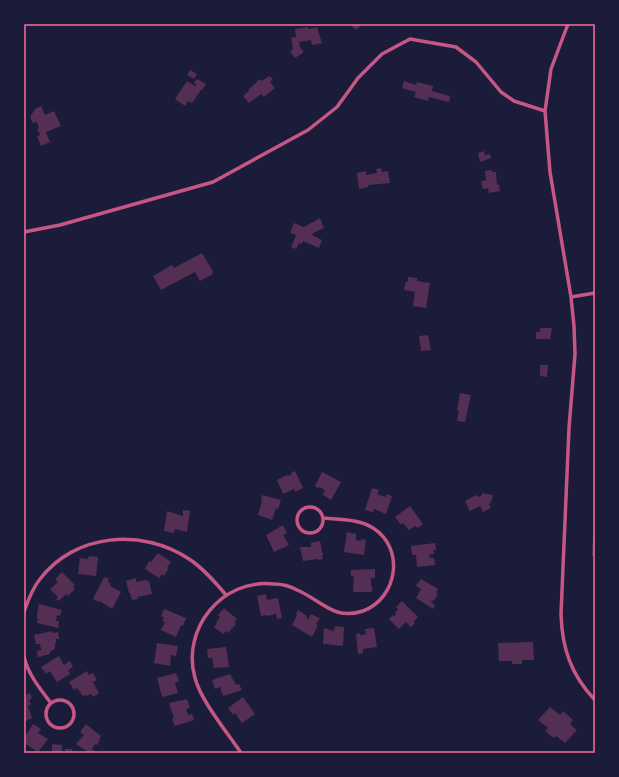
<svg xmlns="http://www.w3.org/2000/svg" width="619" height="777" viewBox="0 0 619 777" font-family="Montserrat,sans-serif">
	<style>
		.building { fill: #542f53 }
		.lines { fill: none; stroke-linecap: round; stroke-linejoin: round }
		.minor { stroke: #c65784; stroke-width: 3.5 }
		.neatline { fill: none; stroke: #ff6b9d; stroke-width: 1.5 }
	</style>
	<rect width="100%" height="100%" fill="#1b1b3a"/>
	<path class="building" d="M350 24H363L356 30Z
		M308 27 309 29 317 27 322 43 312 45 311 40 299 42 300 47 304 52 295 58 290 52 293 49 291 38 296 37 295 29Z
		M190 70 197 74 194 79 187 75Z
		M269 76 273 79 270 82 275 88 264 97 261 94 249 103 243 96 249 91 248 90 260 79 262 81Z
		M197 79 206 84 202 90H201L192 103 188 101 185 106 175 99 187 81 195 86 196 84 194 82Z
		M404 81 416 85 417 82 433 86 432 91 450 96 449 102 429 97 428 101 414 97 416 92 402 88Z
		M41 106 45 115 54 111 61 126 46 132 50 142 41 146 37 136 40 135 37 129 39 128 37 122 33 123 30 117 35 109Z
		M484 151 485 155 490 154 491 158 480 162 478 153Z
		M381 168 382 172 388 171 390 183 368 185V187L359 189 357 173 366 171V175L377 173 376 169Z
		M492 170V172H496L497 185 499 184 500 191 489 193 488 188 483 189 481 181 486 180 485 171Z
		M320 218 324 228 313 233 312 235 322 240 319 248 303 241 302 244 299 243 296 249 291 247 296 235 290 233 294 223 304 227Z
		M202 253 213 271 212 272 213 274 200 281 195 272 161 290 153 276 172 265 174 268Z
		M408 277 417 278V281L430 283 426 308 413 306 415 292 404 290 406 281 408 282Z
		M540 328H552L550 339H536V332H540Z
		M428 335 431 350 421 351 419 336Z
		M540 365H548L547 377 540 376Z
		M460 393 471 395 465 422 457 421 459 411H457Z
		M295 471 303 488 295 492 294 489 283 494 277 480 287 475 288 476 292 474 291 473Z
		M322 472 341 482 331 500 323 495 325 490 319 487 318 488 315 486Z
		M372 488 379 490 377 494 386 497 387 494 392 496 386 514 374 509 373 512 365 510Z
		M482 493 493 495 491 503 489 504 491 508 483 512 480 506 470 511 465 501 476 495 478 497 482 495Z
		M262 495 281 500 278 509 276 508 272 520 258 515 262 501 261 500Z
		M410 506 423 524 418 528 415 526 409 530 403 523 401 525 395 517Z
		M183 510 190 511 187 532 175 529 174 533 164 531 167 511 183 516Z
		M283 525 287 533 283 535 289 545 274 552 266 535Z
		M347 532 356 534V540L361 541V539L366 540 364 555 344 552Z
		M593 536H595V556H592Z
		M320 541 323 555H322L323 559 318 560 317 559 303 561 300 547H311V543Z
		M435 543 436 550H433L434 554 429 555 430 558H434L435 565 417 567 416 555H412L411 546Z
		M158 553 171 562 167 567 169 568 164 576 162 574 159 578 145 569 149 561 151 562Z
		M89 556 98 557 96 576 78 574 80 558 88 559Z
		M375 569V578H371V586H372V592H353L354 576H351V570Z
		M62 572 75 585 73 587 75 589 68 596 66 594 59 601 56 599 58 597 50 589 58 582 55 579Z
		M104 577 109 579 108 582 111 584 110 586 121 592 112 609 100 601 99 602 93 599Z
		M136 578V582L147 580V582L149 581 152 594 137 597 138 599 132 600 130 593H129L126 581Z
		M421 579 438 589 436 593 438 594 434 601 432 600 431 602 435 605 433 609 416 598 421 589 416 586Z
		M266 594 267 600 278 598 282 618 277 619 276 614 267 616V615L261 616 257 596Z
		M402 601 418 617 414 621 415 623 411 627 406 622 399 629 389 619 393 615 394 616 396 614 395 613 398 609 396 607Z
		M39 604 62 610 60 616 57 615 56 621H59L58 628 37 623 38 619H37V614Z
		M224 608 237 619 234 622 236 624 228 633 226 631 223 634 214 627 217 623 216 622 220 617 218 615Z
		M164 609 186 618 183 626 181 625 176 637 161 630 165 622 162 621 164 618 161 616Z
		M298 610 307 616 306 617 308 619 311 614 320 618 316 624 318 625 312 637 292 625 297 615 296 614Z
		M335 626 344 627 343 646 323 644 324 628 334 631Z
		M374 628 377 647 363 649V653L358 654 356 634 360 633V635L366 634 365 629Z
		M52 631V633L58 632 59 639H56V643H55V649L50 652V654L38 657 37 651 41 650 40 644H36L34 635Z
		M533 642 534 660H522V664H512V661H499L498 643Z
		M157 643 178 646 176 656 171 655 170 666 154 663Z
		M226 647 229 667 214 668 212 658H208L207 649Z
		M59 656 64 665 70 661 73 667 68 670 70 674 57 682 50 671 46 674 41 667Z
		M87 671 89 675 93 673 97 680 93 682 99 693 93 697 91 694 86 696 85 695 83 696 77 688 74 690 69 682Z
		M176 673 179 681 175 683 178 693 162 697 157 678Z
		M230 674 236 685 239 684 242 690 223 696 220 687 215 689 212 680Z
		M30 693 32 698 29 700 31 704 28 706 32 718 24 722V696Z
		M243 697 255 714 242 723 235 713 233 715 228 708Z
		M187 699 190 708 186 709 188 715 192 714 194 720 175 726 172 719 174 718 169 703Z
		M550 707 560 715 563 711 573 720 570 724 577 730 565 743 556 736 554 738 545 731 548 728 538 720Z
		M33 724 41 729 38 733 48 739 38 752 24 743V738Z
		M86 724 101 736 99 740 100 741 97 745 95 744 92 749 96 752 95 753H89L76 744 84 735 80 732Z
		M52 744 62 745V753H52Z
		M65 749H72V753H65Z"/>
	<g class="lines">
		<path class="minor" d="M568 24 551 69 545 111 550 172 571 297 574 326 575 354 569 428 561 614C562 648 571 675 595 700
			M24 232 60 225 213 182 308 130 337 107 358 78 382 54 410 39 456 47 476 62 501 92 514 101 545 111
			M571 297 595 293
			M297 520a13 13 0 1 1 26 0a13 13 0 1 1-26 0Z
			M24 612C28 600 32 589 40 579 75 533 142 528 189 559 203 568 215 582 226 595
			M24 657C28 674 40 689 51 703
			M46 714a14 14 0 1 1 28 0a14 14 0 1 1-28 0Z
			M241 753C227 732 201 701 195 678 181 629 222 578 274 584 282 584 290 586 297 590 321 600 334 621 363 611 398 598 405 548 373 528 359 519 341 520 324 518"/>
	</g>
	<rect width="619" height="777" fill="none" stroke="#1b1b3a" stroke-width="50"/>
	<rect x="25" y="25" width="569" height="727" class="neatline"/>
</svg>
